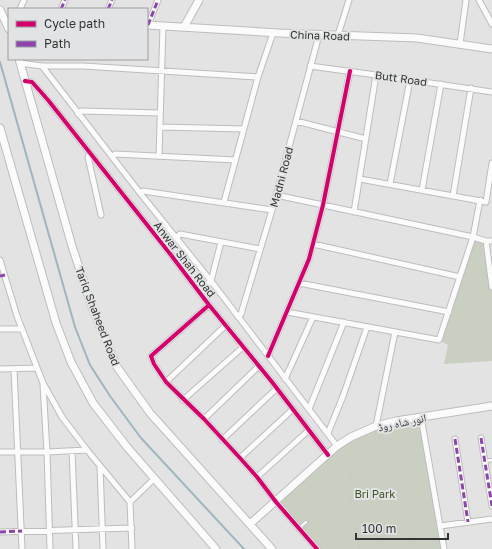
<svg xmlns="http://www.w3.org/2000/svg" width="492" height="549" viewBox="0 0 492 549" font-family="'Golos Text','Noto Naskh Arabic',sans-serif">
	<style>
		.green { fill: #c9cfc1 }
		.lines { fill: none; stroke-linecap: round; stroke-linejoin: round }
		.stream { stroke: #9db6bf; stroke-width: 2 }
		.lane-casing { stroke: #bdbdbd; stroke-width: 4.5 }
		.street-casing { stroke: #bdbdbd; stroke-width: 7 }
		.secondary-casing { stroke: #bdbdbd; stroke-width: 9 }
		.path { stroke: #c3c3c4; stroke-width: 1; stroke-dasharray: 1 3; stroke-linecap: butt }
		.lane { stroke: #fbfbfb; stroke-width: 2.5 }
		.street { stroke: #fbfbfb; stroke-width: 5 }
		.secondary { stroke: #fbfbfb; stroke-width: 7 }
		.quiet { stroke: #8e44ad; stroke-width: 3; stroke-dasharray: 6 3; stroke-linecap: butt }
		.cycleway-casing { stroke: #e2e3e4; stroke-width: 6 }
		.cycleway { stroke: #d6006c; stroke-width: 4 }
		.labels { text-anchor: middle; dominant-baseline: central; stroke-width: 4; stroke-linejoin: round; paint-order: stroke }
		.street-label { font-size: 11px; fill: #333434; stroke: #e2e3e4 }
		.park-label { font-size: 11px; fill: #415426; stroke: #e2e3e4 }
	</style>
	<rect width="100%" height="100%" fill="#e3e3e3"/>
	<path class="green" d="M473 237 486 241 492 287V361L444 364 448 345 439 340Z
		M419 420 442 549H320L280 503C301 484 330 452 355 439 375 429 397 424 419 420Z"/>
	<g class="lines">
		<path class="stream" d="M0 62 75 327 90 365 110 396 141 438 244 549"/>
		<g class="lane-casing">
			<path id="lane" d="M485 461 492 460
				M299 528 306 522"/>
		</g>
		<g class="street-casing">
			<path id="street" d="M479 0 492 24
				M20 9 24 0
				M61 9 65 0
				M108 9 112 0
				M148 25 158 0
				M338 35 349 0
				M460 44 466 0
				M20 63 42 66H83L258 77
				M42 66 140 193 211 281 337 446
				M310 66 376 75 492 92
				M25 81 32 82 48 100 171 255 209 305 272 382 328 455
				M78 114 81 111 160 113
				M296 121 366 139
				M160 127 244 129
				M90 154 88 157 101 215
				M159 156 163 26
				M112 157 115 154 235 160
				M360 179 486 202 492 163
				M390 184 410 80
				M422 190 441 84
				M140 193 143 191 272 210
				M276 195 473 237 480 200
				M453 196 471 88
				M224 202 258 77 273 33
				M354 212 376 75
				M177 237 180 234 260 249
				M486 241 492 287
				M313 244 460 277
				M0 260 17 316 43 383 62 417 87 450 130 502
				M299 283 449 312
				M198 290 211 281 221 242
				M209 305 151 356 154 364 166 382 204 419 240 458 257 477 276 502 317 549
				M287 312 439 340 473 237 486 241H492
				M238 317 241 314 272 210 319 35
				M0 329H21
				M268 356 309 259 323 205 350 71
				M0 369 37 368
				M14 369 22 549
				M285 379 313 317
				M166 382 226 325
				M43 384 47 452 50 549
				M183 400 243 347
				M309 409 344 322
				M421 417 444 549
				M204 419 259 366
				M376 426 395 332
				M328 433 343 396 367 327
				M481 438 492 506
				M455 439 468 522
				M222 440 277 388
				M72 451 76 549
				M0 452H47L87 450
				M240 458 293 409
				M100 466 103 549
				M257 477 309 430
				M440 526 492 519
				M0 532 132 528
				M132 549 130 502 154 479"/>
		</g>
		<g class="secondary-casing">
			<path id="secondary" d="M0 10 9 29
				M147 25 279 33 417 38 492 49
				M184 27 199 0
				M19 59 72 246 92 307 117 367 150 413 272 549
				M0 128 56 323 71 362 93 403 127 447 216 549
				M250 524 337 446 351 437 376 426 396 421 492 406"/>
		</g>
		<path class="path" d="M355 514C353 507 349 498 349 490 348 478 360 445 372 440 379 436 388 439 396 440 426 444 424 483 420 506 418 520 411 535 406 549
			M310 519C323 509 332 515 346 518
			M360 521 359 525 355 528 350 527C346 522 346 520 350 515L355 514 359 516 367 530 385 549
			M360 549 355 528 366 530"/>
		<use href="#lane" class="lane"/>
		<use href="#street" class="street"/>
		<use href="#secondary" class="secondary"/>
		<path class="quiet" d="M61 9 65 0
			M108 9 112 0
			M148 25 158 0
			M0 276 5 275
			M481 438 492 506
			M455 439 468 522
			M0 532 22 531"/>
		<g class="cycleway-casing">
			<path id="cycleway" d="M25 81 32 82 48 100 171 255 209 305 272 382 328 455
				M209 305 151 356 154 364 166 382 204 419 240 458 257 477 276 502 317 549
				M268 356 309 259 323 205 350 71"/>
		</g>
		<use href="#cycleway" class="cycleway"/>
	</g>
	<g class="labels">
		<g class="street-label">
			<text transform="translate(320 35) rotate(2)">China Road</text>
			<text transform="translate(401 78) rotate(8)">Butt Road</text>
			<text transform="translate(281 177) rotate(-75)">Madni Road</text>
			<text transform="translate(185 259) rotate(52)">Anwar Shah Road</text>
			<text transform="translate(98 316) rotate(69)">Tariq Shaheed Road</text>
			<text transform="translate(402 422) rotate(-12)">انور شاہ روڈ</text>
		</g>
		<g class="park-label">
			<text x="375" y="493">Bri Park</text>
		</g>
	</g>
	<rect x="8" y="8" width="140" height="52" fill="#e2e3e4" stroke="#9c9d9e"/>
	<rect x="16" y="21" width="20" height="6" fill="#d6006c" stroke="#9c9d9e"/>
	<text x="44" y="28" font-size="12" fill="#333434">Cycle path</text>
	<rect x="16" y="41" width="20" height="6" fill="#8e44ad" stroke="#9c9d9e"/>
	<text x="44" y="48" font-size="12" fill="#333434">Path</text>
	<path d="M356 533v6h92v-6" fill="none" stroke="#333434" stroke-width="2"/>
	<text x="362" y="533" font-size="12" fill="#333434" stroke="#e2e3e4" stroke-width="3" paint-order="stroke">100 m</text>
</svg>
